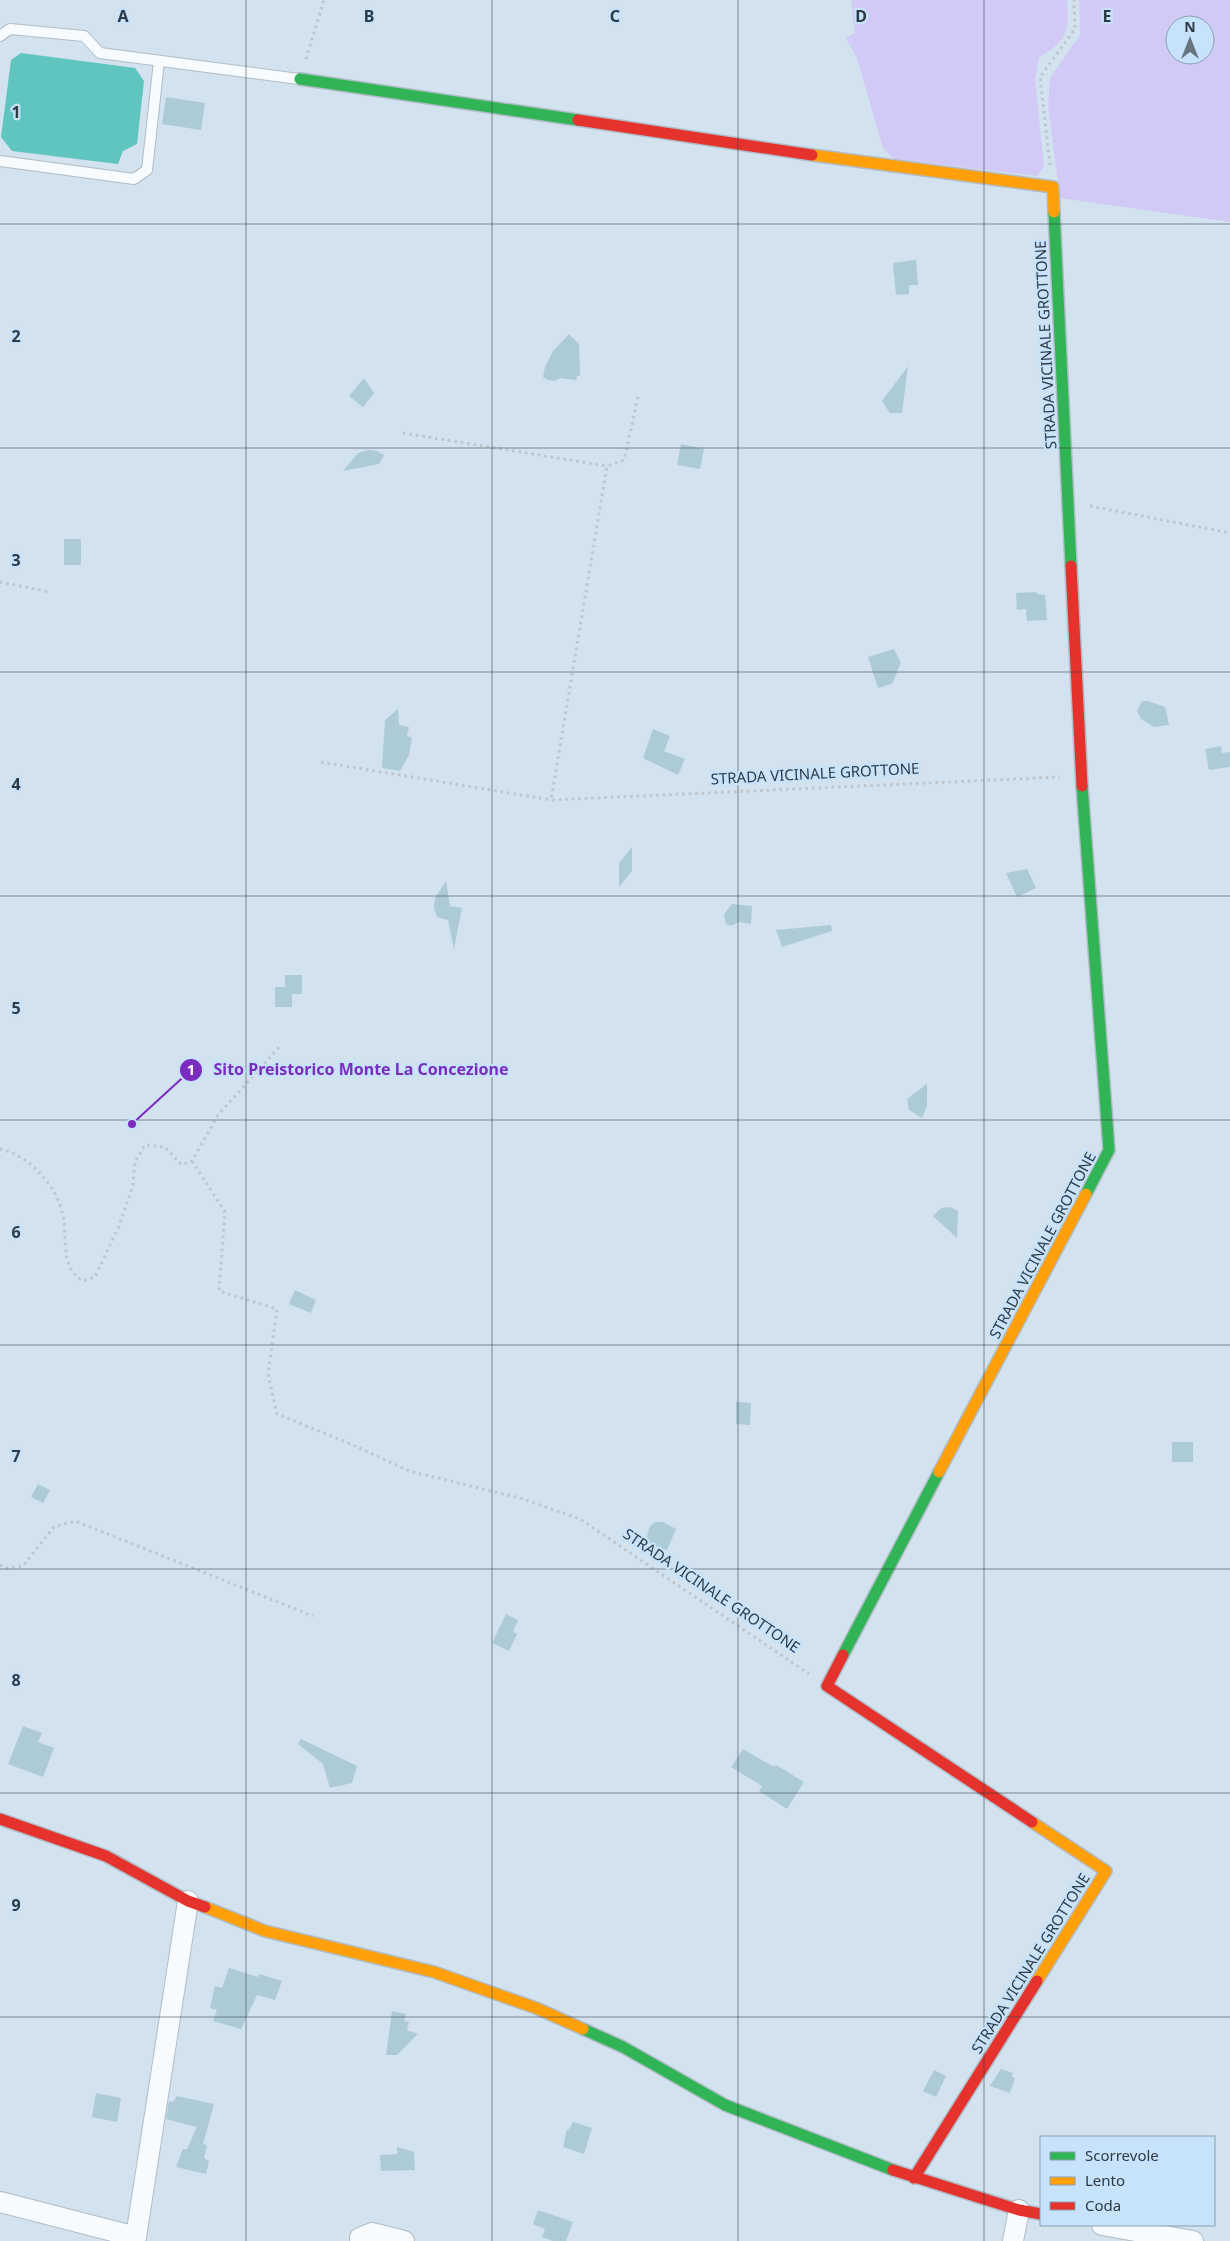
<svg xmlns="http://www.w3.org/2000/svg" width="1230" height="2241" viewBox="0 0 1230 2241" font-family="'Noto Sans',sans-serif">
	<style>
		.green { fill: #d1caf6; fill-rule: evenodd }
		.water { fill: #61c5bf }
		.building { fill: #adcbd7 }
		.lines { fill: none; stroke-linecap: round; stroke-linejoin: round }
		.lane-casing { stroke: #b0bdc7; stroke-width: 12 }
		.street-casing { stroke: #b0bdc7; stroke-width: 22 }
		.fast-casing { stroke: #b0bdc7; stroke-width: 14 }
		.slow-casing { stroke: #b0bdc7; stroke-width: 14 }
		.jam-casing { stroke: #b0bdc7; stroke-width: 14 }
		.path { stroke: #bfc5c9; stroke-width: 3; stroke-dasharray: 2.5 4; stroke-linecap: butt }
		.lane { stroke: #f8fbfd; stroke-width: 10 }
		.street { stroke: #f8fbfd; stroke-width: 20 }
		.fast { stroke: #30b455; stroke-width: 11 }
		.slow { stroke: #ff9f0a; stroke-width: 11 }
		.jam { stroke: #e5322d; stroke-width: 11 }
		.grid { fill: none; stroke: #2f3a43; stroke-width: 1; stroke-opacity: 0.55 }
		.labels { text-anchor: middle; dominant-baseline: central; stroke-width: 4.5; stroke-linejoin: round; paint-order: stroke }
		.street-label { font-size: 15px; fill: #2f3a43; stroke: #c6e3fb }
		.grid-label { font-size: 16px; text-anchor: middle; font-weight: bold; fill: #2f3a43; stroke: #c6e3fb; stroke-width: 4.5; stroke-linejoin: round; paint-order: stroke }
		.leader { fill: none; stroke: #7b2cbf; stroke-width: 2 }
		.callout-dot { fill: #7b2cbf; stroke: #c6e3fb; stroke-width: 2 }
		.mark-label { font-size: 15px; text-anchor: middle; font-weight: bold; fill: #fff }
		.callout-label { font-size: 16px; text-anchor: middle; font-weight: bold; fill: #7b2cbf; stroke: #c6e3fb; stroke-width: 4.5; stroke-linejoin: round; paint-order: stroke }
	</style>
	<rect width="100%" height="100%" fill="#d2e2ef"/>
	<path class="green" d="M851 0H1067C1069 31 1068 41 1039 57L1035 79 1044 167 1037 176 894 159 883 148 857 58 846 38 855 33Z
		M1079 0H1230V222L1060 198 1048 106 1050 78 1080 35ZM1175 25H1205V55H1175Z"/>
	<path class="water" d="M21 53 135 68 144 81 137 144 123 151 118 164 12 151 1 137 11 60Z"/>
	<path class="building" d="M166 97 205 103 201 130 162 124Z
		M916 260 918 285H909V294L896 295 893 263Z
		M569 334 579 344 580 376H577L576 380 560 378 554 381 548 380 543 377 545 367 553 351Z
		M908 366 902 413H890L882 401Z
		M364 378 374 393 363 407 349 396Z
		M681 444 704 449 700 469 677 465Z
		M368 450 377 451 384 455 379 464 343 471 358 453Z
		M64 539H81V565H64Z
		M1036 592 1037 594 1045 595 1047 620 1027 621 1026 609 1017 610 1016 593Z
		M894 649 901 663 892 684 878 688 868 657Z
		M1142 701H1148L1165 707 1169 725 1154 727 1141 719 1137 711Z
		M398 709 399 725 409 727 407 736 412 738 409 755 400 771 382 768 385 720Z
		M653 729 670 736 664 751 685 759 678 775 643 758Z
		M1221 746 1222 753 1230 752V767L1209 770 1205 749Z
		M632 847V871L619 887V863Z
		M1027 869 1036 888 1017 897 1006 873Z
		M446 881 450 906 462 908 454 949 448 920 437 917 434 908 435 898Z
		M732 904 752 906 751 924 739 922 731 926 726 924 724 914Z
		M831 925 832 931 782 947 776 930Z
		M285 975H302V994H292V1007H275V987H285Z
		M927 1084V1106L922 1118 909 1110 907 1099Z
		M950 1207 958 1211 957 1238 933 1216 941 1208Z
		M295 1290 316 1300 311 1313 289 1304Z
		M736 1402 751 1403 750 1425 736 1424Z
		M1172 1442H1193V1462H1172Z
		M38 1484 50 1490 43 1503 31 1497Z
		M656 1522H663L676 1529 667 1550 648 1545 647 1536 650 1526Z
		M506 1614 518 1620 513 1632 517 1634 509 1651 492 1643Z
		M23 1726 42 1733 38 1742 54 1748 43 1777 8 1764Z
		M301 1739 357 1766 352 1783 330 1788 323 1764 298 1744Z
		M743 1749 774 1767 776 1765 804 1782 787 1809 759 1791 762 1786 731 1767Z
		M229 1968 258 1977 259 1974 282 1981 275 2000 257 1995 241 2029 213 2021 217 2010 210 2008 215 1986 222 1988Z
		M392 2011 406 2014 404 2021 409 2022 407 2030 418 2034 397 2055H386Z
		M1001 2069 1013 2073 1012 2077 1015 2078 1010 2093 990 2086Z
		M934 2070 946 2076 936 2097 923 2091Z
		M96 2093 121 2098 117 2122 92 2117Z
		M177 2096 214 2104 203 2144 207 2145 204 2158 209 2161 206 2174 176 2167 183 2149H187L197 2127 166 2119 169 2101 173 2102Z
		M573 2122 592 2128 584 2154 563 2147 567 2129H569Z
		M397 2147 414 2152 415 2170 381 2171 380 2155 397 2154Z
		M538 2210 573 2222 566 2241H553L542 2237 545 2229 533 2224Z"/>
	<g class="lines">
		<g class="lane-casing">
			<path id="lane" d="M0 36 10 29 84 36 100 53 299 79
				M0 161 134 179 147 170 159 61"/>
		</g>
		<g class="street-casing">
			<path id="street" d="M0 2202 136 2237 188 1901
				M1102 2225 1193 2241
				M360 2241V2238L372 2233 404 2241
				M1013 2241 1019 2210"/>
		</g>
		<g class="fast-casing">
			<path id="fast" d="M300 79 578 120
				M1054 212 1071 566
				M1082 786 1109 1150 1086 1194
				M843 1655 939 1472
				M583 2029 623 2047 725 2105 893 2170"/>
		</g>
		<g class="slow-casing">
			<path id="slow" d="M812 155 1053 187 1054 212
				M939 1472 1086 1194
				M1032 1822 1106 1871 1037 1981
				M205 1907 265 1931 434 1972 536 2008 583 2029"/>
		</g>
		<g class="jam-casing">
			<path id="jam" d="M578 120 812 155
				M1071 566 1082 786
				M843 1655 827 1686 1032 1822
				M0 1819 106 1856 188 1901 205 1907
				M893 2170 1019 2210 1041 2214
				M914 2178 1037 1981"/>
		</g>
		<path class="path" d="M306 59 324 0
			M1050 165 1040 77 1075 29 1074 0
			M638 397 624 460 607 466 551 800 1060 777
			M403 433 607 466
			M1090 506 1230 533
			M0 582 50 592
			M321 762 551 800
			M0 1149C29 1155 57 1186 63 1215 68 1238 59 1267 83 1281L95 1277 119 1226 133 1185 135 1162 145 1145 165 1147 182 1165 192 1161 218 1115 281 1045
			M192 1161 225 1212 219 1291 277 1309 268 1374 277 1414 353 1445 409 1471 520 1498 580 1519 809 1674
			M0 1565 5 1568 23 1566 54 1527 75 1521 313 1616"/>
		<use href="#lane" class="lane"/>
		<use href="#street" class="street"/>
		<use href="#fast" class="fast"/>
		<use href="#slow" class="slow"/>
		<use href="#jam" class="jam"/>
	</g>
	<path class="grid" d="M246 0V2241M492 0V2241M738 0V2241M984 0V2241M0 224H1230M0 448H1230M0 672H1230M0 896H1230M0 1120H1230M0 1345H1230M0 1569H1230M0 1793H1230M0 2017H1230"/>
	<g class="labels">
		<g class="street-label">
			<text transform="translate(1045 345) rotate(-93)">STRADA VICINALE GROTTONE</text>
			<text transform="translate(815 773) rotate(-3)">STRADA VICINALE GROTTONE</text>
			<text transform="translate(1042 1245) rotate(-62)">STRADA VICINALE GROTTONE</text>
			<text transform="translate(712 1590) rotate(34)">STRADA VICINALE GROTTONE</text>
			<text transform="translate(1030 1963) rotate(-58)">STRADA VICINALE GROTTONE</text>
		</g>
	</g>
	<g class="grid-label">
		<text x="123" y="22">A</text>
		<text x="369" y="22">B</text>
		<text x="615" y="22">C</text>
		<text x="861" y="22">D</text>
		<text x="1107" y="22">E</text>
		<text x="16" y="118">1</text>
		<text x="16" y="342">2</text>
		<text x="16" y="566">3</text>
		<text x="16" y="790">4</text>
		<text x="16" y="1014">5</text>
		<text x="16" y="1238">6</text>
		<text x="16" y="1462">7</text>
		<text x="16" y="1686">8</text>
		<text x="16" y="1911">9</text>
	</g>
	<path class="leader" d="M132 1124L191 1070"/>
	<g class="callout-dot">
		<circle cx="132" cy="1124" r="5"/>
		<circle cx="191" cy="1070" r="12"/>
	</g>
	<g class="mark-label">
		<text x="191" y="1075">1</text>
	</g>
	<g class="callout-label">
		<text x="361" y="1075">Sito Preistorico Monte La Concezione</text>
	</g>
	<rect x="1040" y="2136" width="175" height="90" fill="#c6e3fb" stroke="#8a9fb1"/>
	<rect x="1050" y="2152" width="25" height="8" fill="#30b455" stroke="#8a9fb1"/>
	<text x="1085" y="2161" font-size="15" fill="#2f3a43">Scorrevole</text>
	<rect x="1050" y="2177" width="25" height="8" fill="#ff9f0a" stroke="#8a9fb1"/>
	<text x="1085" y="2186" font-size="15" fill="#2f3a43">Lento</text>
	<rect x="1050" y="2202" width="25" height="8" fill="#e5322d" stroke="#8a9fb1"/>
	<text x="1085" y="2211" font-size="15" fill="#2f3a43">Coda</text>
	<g transform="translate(1190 40)"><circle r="24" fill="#c6e3fb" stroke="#8a9fb1"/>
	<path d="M0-4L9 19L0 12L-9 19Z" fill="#68757f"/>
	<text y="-8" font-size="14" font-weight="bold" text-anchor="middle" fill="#2f3a43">N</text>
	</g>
</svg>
